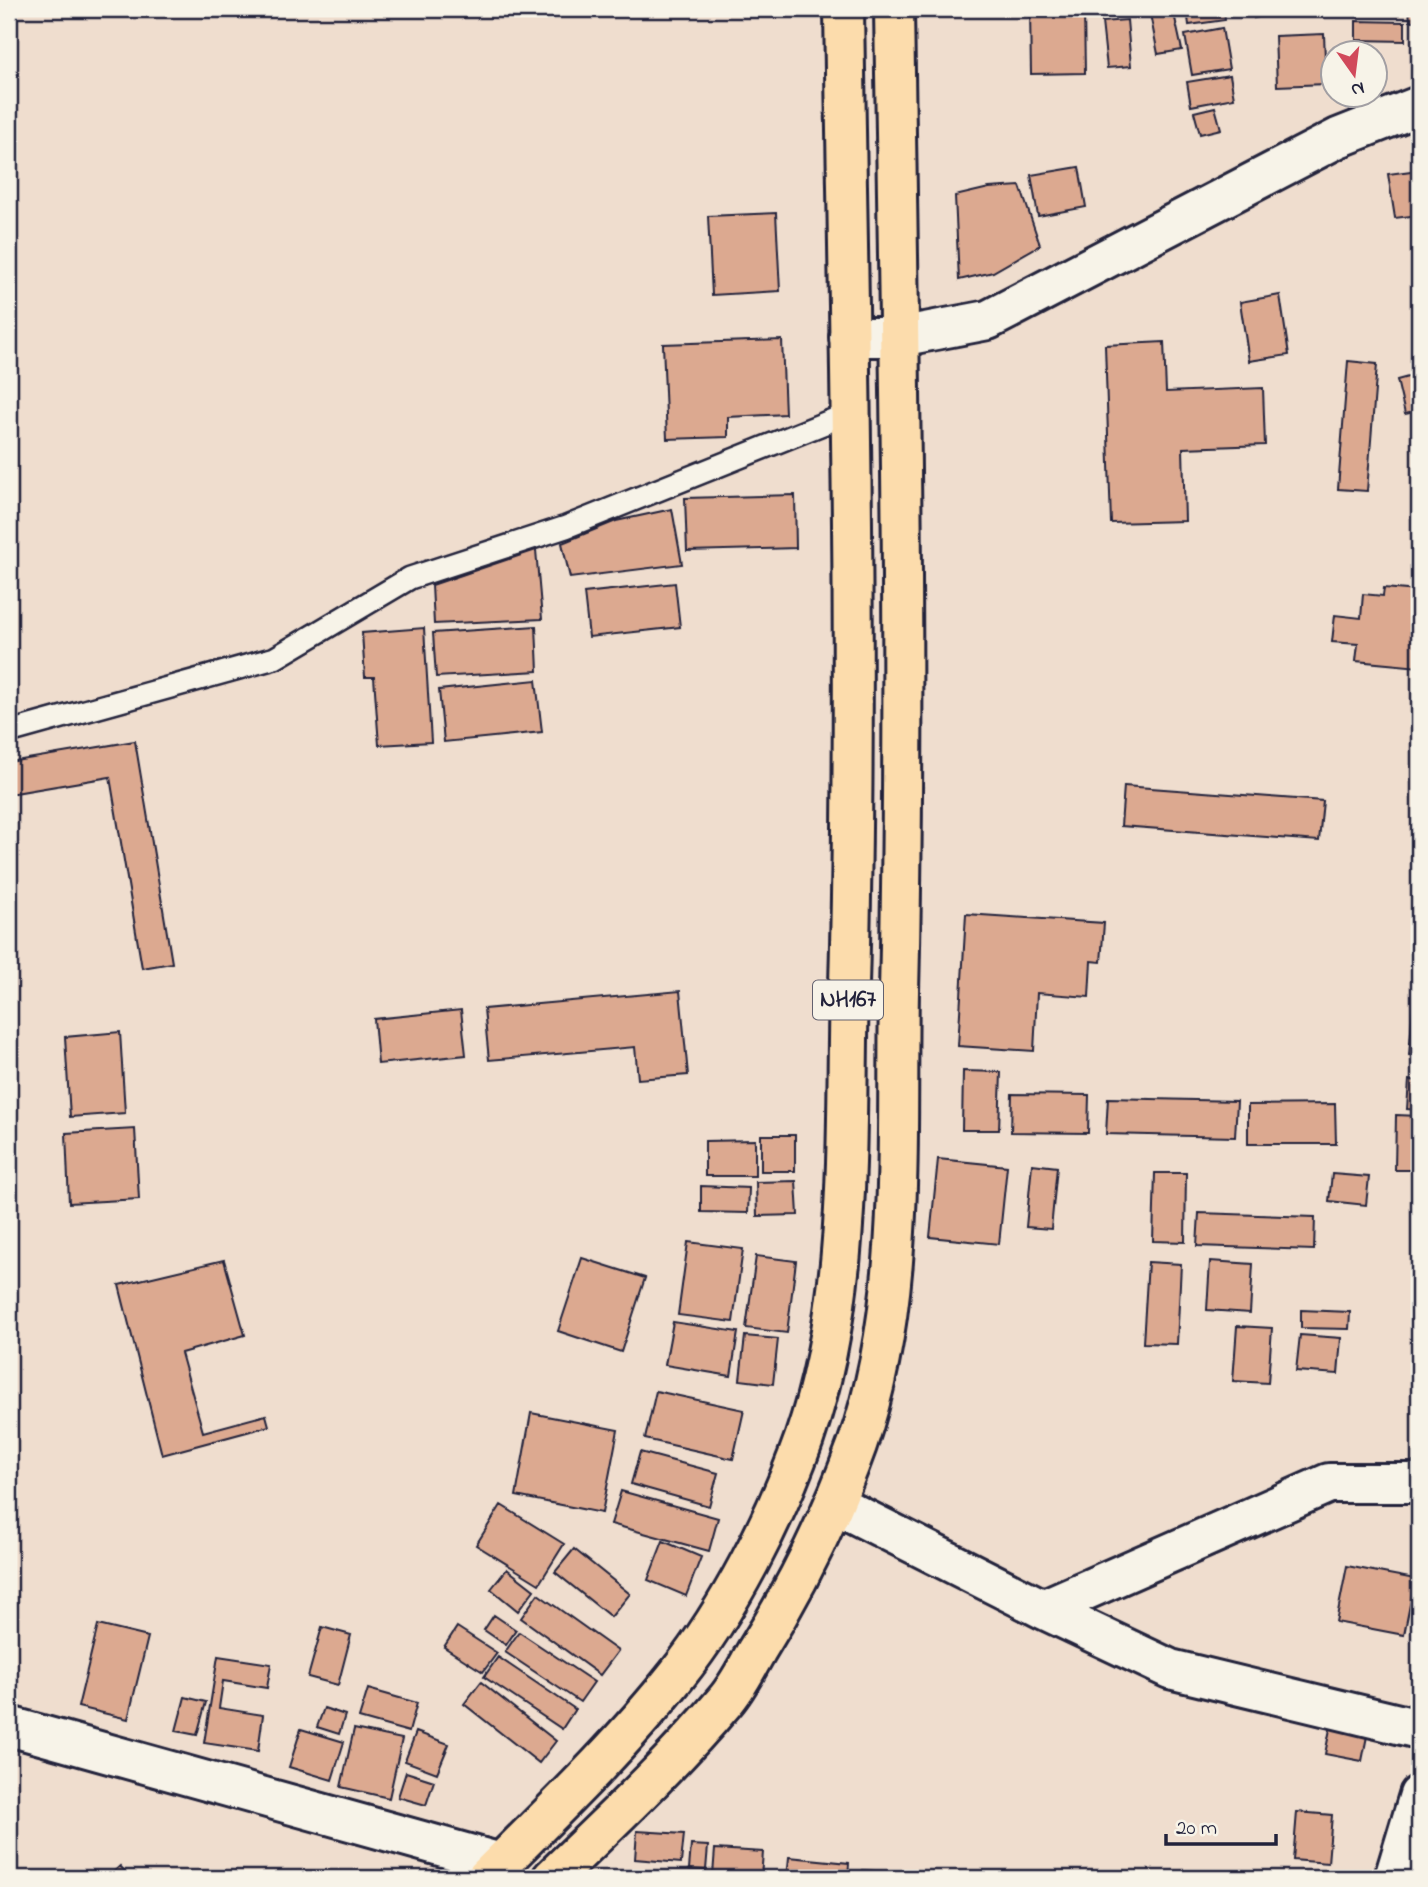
<svg xmlns="http://www.w3.org/2000/svg" width="1428" height="1887" viewBox="0 0 1428 1887" font-family="'Indie Flower',sans-serif">
	<style>
		.building { fill: #dca990; stroke: #22223b; stroke-width: 2 }
		.lines { fill: none; stroke-linecap: round; stroke-linejoin: round }
		.lane-casing { stroke: #22223b; stroke-width: 26 }
		.street-casing { stroke: #22223b; stroke-width: 44 }
		.highway-casing { stroke: #22223b; stroke-width: 44 }
		.lane { stroke: #f7f3e8; stroke-width: 21 }
		.street { stroke: #f7f3e8; stroke-width: 38 }
		.highway { stroke: #fcdcac; stroke-width: 38 }
		.labels { text-anchor: middle; dominant-baseline: central; stroke-width: 5; stroke-linejoin: round; paint-order: stroke }
		.shield { fill: #f7f3e8; stroke: #62616f; stroke-width: 2 }
		.shield-label { font-size: 23px; font-weight: bold; fill: #22223b }
	</style>
	<rect width="100%" height="100%" fill="#efddce"/>
	<filter id="ink" filterUnits="userSpaceOnUse"><feTurbulence type="fractalNoise" baseFrequency=".0143" numOctaves="2"/><feDisplacementMap in="SourceGraphic" scale="14" xChannelSelector="R" yChannelSelector="G"/><feConvolveMatrix kernelMatrix="1 2 1 2 8 2 1 2 1" color-interpolation-filters="sRGB"/></filter>
	<g filter="url(#ink)">
		<path class="building" d="M1030 9H1084L1085 73 1031 74Z
			M1149 9H1173L1182 50 1158 54Z
			M1187 9H1224L1225 20 1189 25Z
			M1252 9H1295L1254 18Z
			M1409 9H1419V21H1410Z
			M1127 20 1131 66 1107 68 1102 22Z
			M1356 21 1405 22V41L1356 40Z
			M1222 28 1229 69 1192 75 1185 35Z
			M1324 34 1326 84 1277 86 1275 36Z
			M1230 75 1234 98 1191 106 1187 82Z
			M1215 107 1221 129 1200 134 1194 112Z
			M1079 167 1086 207 1038 216 1031 175Z
			M1419 170V215L1395 218 1388 174Z
			M1020 186 1040 245 993 272 959 280 955 196 989 188Z
			M776 213 780 291 712 295 708 216Z
			M1280 295 1289 355 1249 361 1240 302Z
			M782 340 785 414 728 417V437L667 439 663 344Z
			M1164 342 1166 392 1263 388 1265 445 1183 448 1185 521 1111 523 1105 345Z
			M1348 361 1377 364 1367 491 1338 489Z
			M1419 374V411L1405 414 1397 380Z
			M795 495 796 548 687 551 685 498Z
			M672 509 682 564 570 578 562 543 616 521Z
			M536 550 542 619 434 624 432 585Z
			M675 583 680 627 589 637 584 593Z
			M1384 588 1418 591 1419 667 1356 661 1358 644 1332 642 1335 615 1361 618 1363 594 1383 596Z
			M536 626 538 671 436 677 433 633Z
			M424 628 431 742 379 745 374 677H365L362 633Z
			M536 680 542 732 444 742 439 690Z
			M135 741 172 963 142 968 110 777 9 794V762Z
			M1124 786 1323 801 1319 841 1121 826Z
			M966 914 1104 923 1101 962 1091 961 1089 997 1037 993 1034 1051 958 1046Z
			M680 991 688 1075 638 1079 635 1047 489 1060 484 1009Z
			M1413 1008 1419 1009V1056L1409 1055Z
			M461 1010 466 1055 378 1064 374 1019Z
			M120 1032 125 1113 70 1117 65 1037Z
			M963 1071 1001 1072 999 1130H962Z
			M1409 1080 1419 1081V1110L1407 1109Z
			M1012 1094 1089 1095 1088 1133 1011 1132Z
			M1108 1098 1237 1101 1235 1137 1106 1134Z
			M1335 1104 1336 1144H1248V1105Z
			M1396 1115 1419 1116V1170H1395Z
			M135 1129 139 1199 69 1203 66 1133Z
			M761 1135H795V1171H761Z
			M755 1140V1176H705V1141Z
			M938 1159 1007 1166 999 1244 930 1237Z
			M1032 1164 1057 1167 1051 1229 1026 1227Z
			M1155 1173H1186L1185 1242 1153 1241Z
			M1332 1174 1369 1177 1366 1205 1329 1201Z
			M796 1181 798 1215 757 1216 756 1182Z
			M701 1186 749 1188 748 1213 701 1212Z
			M1199 1213 1315 1217 1314 1250 1197 1246Z
			M688 1242 743 1249 733 1322 678 1315Z
			M756 1256 796 1261 787 1333 746 1328Z
			M582 1258 645 1278 621 1352 558 1331Z
			M224 1260 245 1335 181 1353 203 1432 266 1415 269 1426 162 1455 119 1285Z
			M1210 1261 1253 1264 1250 1313 1207 1310Z
			M1148 1262 1181 1264 1177 1344 1143 1343Z
			M1301 1310 1350 1312 1349 1329 1301 1328Z
			M673 1322 738 1332 731 1376 665 1365Z
			M1237 1326 1272 1328 1268 1383 1233 1381Z
			M1300 1335 1341 1338 1338 1374 1296 1371Z
			M745 1336 778 1339 773 1384 740 1380Z
			M656 1391 744 1410 733 1459 645 1439Z
			M531 1413 618 1430 602 1513 516 1496Z
			M640 1452 718 1473 709 1506 631 1484Z
			M621 1491 718 1518 709 1551 611 1524Z
			M501 1505 564 1544 539 1584 476 1545Z
			M663 1541 701 1557 686 1596 648 1580Z
			M574 1549 630 1594 611 1617 555 1572Z
			M1347 1566 1415 1579 1404 1635 1336 1622Z
			M507 1569 534 1590 518 1611 491 1589Z
			M538 1594 618 1651 600 1675 521 1618Z
			M494 1615 516 1630 506 1645 484 1630Z
			M98 1625 148 1637 128 1719 78 1707Z
			M322 1627 351 1635 338 1685 308 1677Z
			M457 1627 497 1653 483 1672 444 1647Z
			M519 1632 594 1682 580 1702 505 1652Z
			M218 1656 271 1664 267 1688 223 1681 219 1708 263 1715 258 1751 204 1743Z
			M498 1657 575 1709 562 1729 484 1677Z
			M481 1682 556 1741 539 1763 464 1704Z
			M368 1689 417 1703 409 1732 359 1718Z
			M185 1697 206 1702 197 1735 176 1731Z
			M324 1708 345 1715 339 1734 317 1727Z
			M1332 1719 1369 1726 1362 1761 1325 1754Z
			M301 1729 344 1742 332 1780 289 1767Z
			M354 1729 402 1739 389 1798 341 1787Z
			M416 1732 449 1744 437 1773 405 1761Z
			M406 1772 434 1781 426 1805 398 1797Z
			M1297 1812 1332 1815 1328 1863 1293 1860Z
			M637 1831 684 1834 681 1863 635 1859Z
			M691 1845 708 1846 706 1870 689 1869Z
			M715 1849 763 1852 761 1878 713 1875Z
			M789 1857 849 1863 848 1878H787Z
			M120 1866 131 1878H107Z
			M863 1870 911 1874V1878H862Z
			M921 1873 966 1878H920Z"/>
		<g class="lines">
			<g class="lane-casing">
				<path id="lane" d="M9 732 275 658 410 578 566 527 850 413"/>
			</g>
			<g class="street-casing">
				<path id="street" d="M849 337H899L988 320 1338 138 1419 106
					M835 1504 1043 1609 1170 1669 1419 1729
					M1043 1609 1329 1483H1419
					M9 1726 501 1863
					M1394 1878 1419 1795"/>
			</g>
			<g class="highway-casing">
				<path id="highway" d="M486 1878C551 1813 619 1748 677 1675 729 1610 776 1518 804 1439 854 1294 845 1136 849 985 858 660 849 334 844 9
					M552 1878C611 1821 672 1764 725 1701 738 1686 747 1667 757 1650 797 1586 831 1517 857 1445 907 1303 896 1141 899 992 907 665 899 336 894 9"/>
			</g>
			<use href="#lane" class="lane"/>
			<use href="#street" class="street"/>
			<use href="#highway" class="highway"/>
		</g>
	</g>
	<g class="labels">
		<rect class="shield" x="813" y="980.5" width="70" height="39" rx="5"/>
		<g class="shield-label">
			<text x="848" y="1000">NH167</text>
		</g>
	</g>
	<rect width="1428" height="1887" fill="none" stroke="#f7f3e8" stroke-width="35"/>
	<rect x="18" y="18" width="1393" height="1852" fill="none" stroke="#22223b" stroke-width="2.5" filter="url(#ink)"/>
	<g transform="translate(1354 74) rotate(166)"><circle r="33" fill="#f7f3e8" stroke="#a29fa3" stroke-width="2"/>
	<path d="M0-5L12 26L0 18L-12 26Z" fill="#d1495b"/>
	<text y="-10" font-size="19" font-weight="bold" text-anchor="middle" fill="#22223b">N</text>
	</g>
	<path d="M1166 1834v10h110v-10" fill="none" stroke="#22223b" stroke-width="3.5"/>
	<text x="1176" y="1834" font-size="21" fill="#22223b" stroke="#f7f3e8" stroke-width="5" paint-order="stroke">20 m</text>
</svg>
